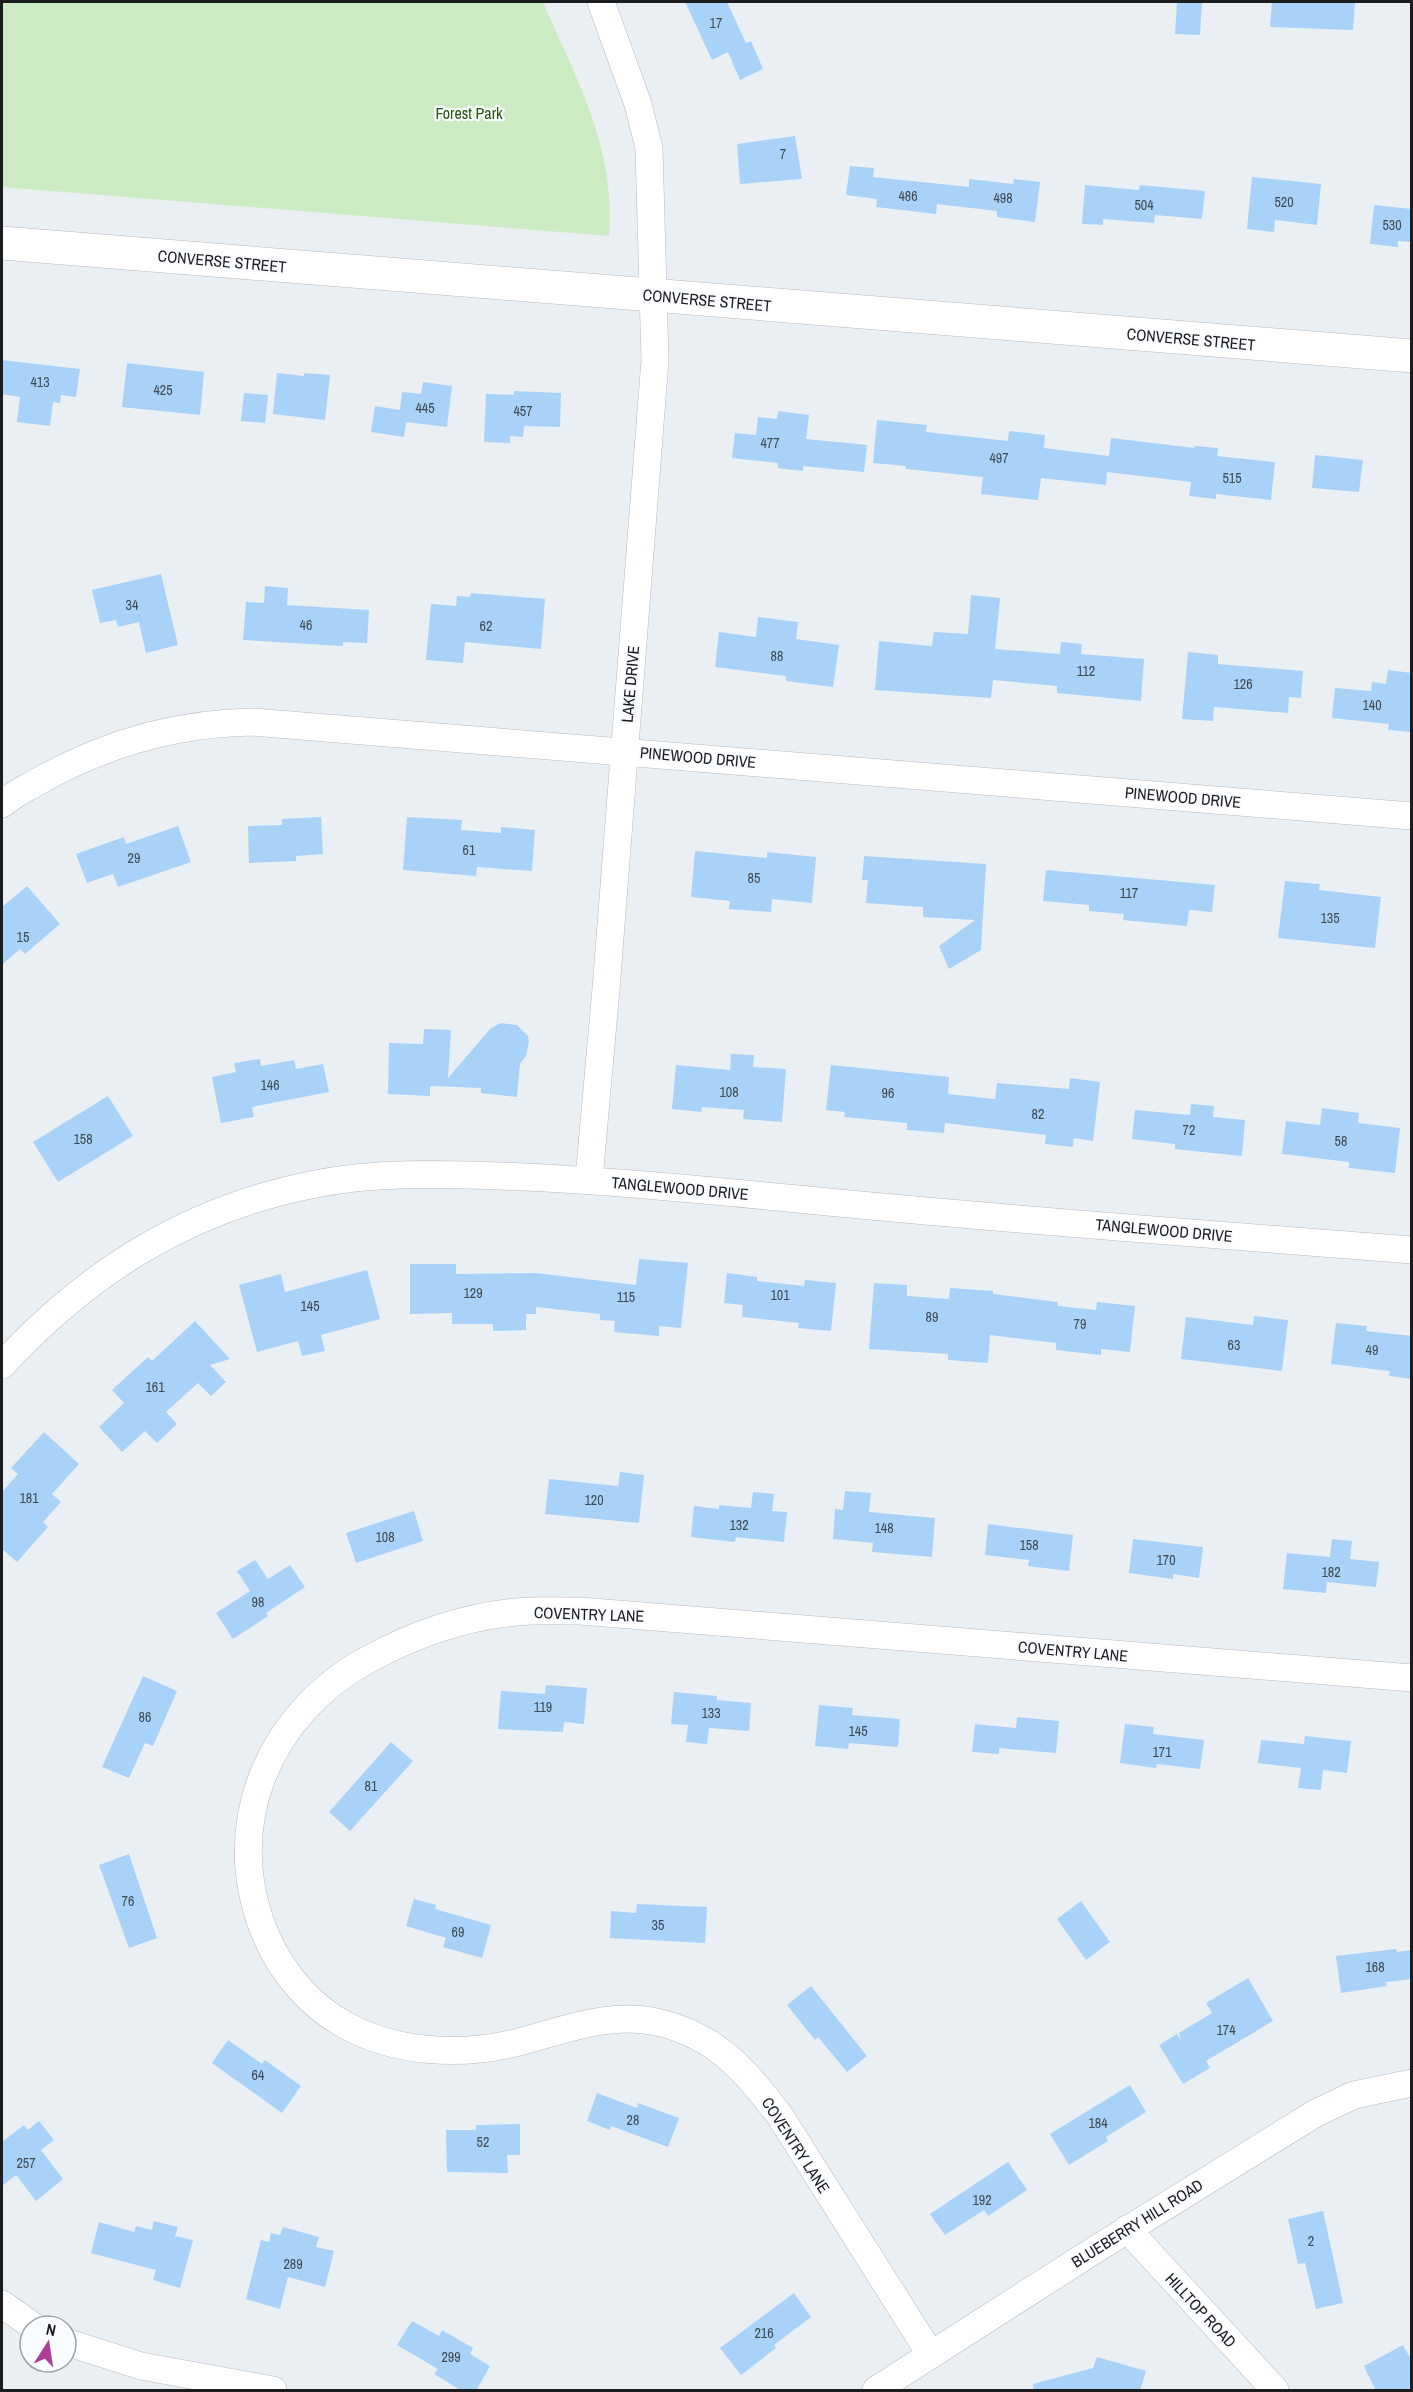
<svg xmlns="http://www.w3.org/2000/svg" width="1413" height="2392" viewBox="0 0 1413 2392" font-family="'Archivo Narrow',sans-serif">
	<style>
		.green { fill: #cdebc2 }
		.building { fill: #a9d2f9 }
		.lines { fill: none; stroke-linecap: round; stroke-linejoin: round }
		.street-casing { stroke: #b5b9be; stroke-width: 28 }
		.secondary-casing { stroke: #b5b9be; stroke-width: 34 }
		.street { stroke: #fff; stroke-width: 27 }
		.secondary { stroke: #fff; stroke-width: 33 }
		.labels { text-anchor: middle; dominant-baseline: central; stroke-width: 4.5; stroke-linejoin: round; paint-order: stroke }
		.number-label { font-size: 14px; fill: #3e4a54 }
		.park-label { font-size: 16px; fill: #265708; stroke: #f9fcff }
		.street-label { font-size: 16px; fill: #1a1c1d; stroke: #f9fcff }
	</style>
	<rect width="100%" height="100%" fill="#eaeff4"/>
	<path class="green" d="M2 2H543C577 81 616 147 609 236L2 187Z"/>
	<path class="building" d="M685 2H727L746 43 751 41 763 69 740 80 728 52 712 60Z
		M1177 2H1202L1200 35 1175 34Z
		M1272 2H1355L1353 30 1270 27Z
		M795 136 802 179 740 184 737 144Z
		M850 166 874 168 873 177 969 187V179L1013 184 1014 179 1040 182 1035 222 997 217V211L937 204 936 214 876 207 877 199 846 195Z
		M1252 177 1321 184 1317 225 1275 220 1274 232 1247 229Z
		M1085 185 1139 190 1140 185 1205 191 1202 219 1155 215 1154 223 1103 219V225L1082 224Z
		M1374 205 1412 209V242L1398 241V247L1370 244Z
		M2 360 80 369 76 397 61 395 60 403 53 402 50 426 17 422 20 397 2 394Z
		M127 363 204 372 200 415 122 407Z
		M277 373 304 376V373L330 375 325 420 273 414Z
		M423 382 452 386 447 427 406 422 404 437 371 432 375 406 400 410 402 392 421 394Z
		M514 391 561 393 560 427 524 426 523 437 510 436V443L484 442 486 394 514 395Z
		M244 393 268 395 265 423 241 421Z
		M778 411 809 415 806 439 867 445 864 472 803 466V471L778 468V463L732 458 735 433 756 435 758 417 777 419Z
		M877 420 927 425 926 432 1008 441 1009 431 1045 435 1044 448 1109 456 1111 438 1195 448V446L1218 448 1217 456 1275 462 1271 500 1216 494V499L1189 496 1191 482 1107 472 1106 485 1041 478 1038 500 981 494 983 477 906 469V466L873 463Z
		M1315 455 1363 460 1359 492 1312 488Z
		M161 574 178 645 146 653 139 622 118 627 116 620 100 623 92 590Z
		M265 586 288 588 287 605 369 610 367 643 343 642V646L243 640 246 602 264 603Z
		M471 593 545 599 541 649 465 642 463 663 426 660 431 604 456 606 457 596 470 597Z
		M971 595 1000 598 995 649 1060 654 1061 642 1082 644 1081 654 1144 659 1141 701 1057 693V686L993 680 991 698 875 690 879 641 932 646 934 632 968 634Z
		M758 617 798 622 796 639 839 645 833 687 786 681V676L715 667 719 632 756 637Z
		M1188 652 1218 655V664L1303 671 1301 698 1289 697 1288 713 1214 707 1213 721 1182 719Z
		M1388 670 1412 673V732L1388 730 1389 724 1332 718 1335 688 1371 691 1372 682 1386 684Z
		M321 817 323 854 296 856V861L249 863 248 826 282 825V819Z
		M407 817 462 820 461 830 501 833V827L535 830 532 871 477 867 476 876 403 870Z
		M178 826 191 862 118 887 113 874 87 883 76 854 124 837 126 844Z
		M695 851 767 858V852L816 857 812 903 772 899 771 912 729 909 730 901 691 897Z
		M864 856 986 864 981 950 949 969 939 946 975 920 923 917V907L866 903 868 880H862Z
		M1046 870 1215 885 1212 912 1189 910 1187 926 1123 920 1124 914 1089 911V905L1043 901Z
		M1285 881 1320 884 1319 890 1381 897 1375 948 1278 938Z
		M27 886 60 924 25 954 20 949 2 965V907Z
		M501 1023 517 1025 528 1036 529 1042 526 1056 520 1064 517 1097 481 1093V1088L430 1086V1096L388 1094 389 1043 423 1044 424 1029 451 1030 448 1078 491 1028Z
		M731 1054 754 1055 753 1067 786 1069 782 1122 743 1119 744 1110 702 1107 701 1112 672 1109 676 1065 730 1070Z
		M260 1059 261 1066 294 1060 296 1069 323 1064 329 1092 252 1107 254 1117 221 1123 212 1077 236 1072 234 1063Z
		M831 1065 949 1077 948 1094 995 1099 997 1083 1069 1089 1070 1078 1100 1082 1093 1141 1074 1138 1073 1147 1045 1144 1046 1135 945 1123 944 1133 907 1130V1123L844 1117 845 1112 826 1110Z
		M108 1096 133 1136 58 1182 33 1142Z
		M1191 1104 1214 1106 1213 1117 1245 1120 1242 1156 1175 1149V1144L1132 1139 1135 1110 1190 1115Z
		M1322 1108 1359 1113 1358 1123 1400 1128 1395 1173 1349 1168V1162L1282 1154 1286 1121 1320 1125Z
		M639 1259 688 1263 681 1328 659 1326V1336L614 1332 615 1321 600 1320V1314L536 1307V1314H526V1330L493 1331V1324H452V1313L410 1314V1264H456V1274L536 1273 636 1285Z
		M367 1270 380 1319 321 1335 325 1351 302 1356 298 1341 257 1352 239 1285 281 1274 285 1292Z
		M727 1273 757 1277V1281L804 1286 805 1280 836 1283 831 1331 798 1328 799 1323 742 1317 743 1305 724 1303Z
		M874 1283 907 1285V1296L949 1299 950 1288 993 1291V1294L1058 1302V1306L1096 1310 1097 1302 1135 1306 1130 1352 1101 1349V1355L1056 1350V1343L990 1335 988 1363 948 1360V1354L869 1349Z
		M1254 1316 1288 1320 1282 1371 1181 1359 1186 1317 1253 1325Z
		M195 1321 230 1359 210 1365 226 1382 211 1396 198 1383 166 1412 177 1424 157 1443 145 1431 122 1452 99 1427 124 1403 112 1390 148 1357 152 1361Z
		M1336 1323 1367 1326 1366 1331 1412 1336V1379L1389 1376 1390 1371 1331 1364Z
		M44 1432 79 1464 52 1494 61 1502 43 1522 48 1527 17 1562 2 1549V1492L18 1474 11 1468Z
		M620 1472 644 1475 639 1523 545 1514 549 1479 618 1486Z
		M845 1491 871 1493 869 1512 935 1518 932 1557 872 1552 873 1543 833 1539 835 1509 843 1510Z
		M753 1492 774 1494 772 1511 787 1512 784 1542 736 1537 735 1542 691 1537 694 1506 719 1509V1505L751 1508Z
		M414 1511 423 1541 356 1563 346 1533Z
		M988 1524 1073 1535 1069 1571 1028 1566 1029 1560 985 1555Z
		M1133 1539 1203 1547 1199 1578 1173 1574V1579L1129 1573Z
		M1332 1539 1352 1541 1350 1559 1379 1562 1376 1587 1327 1582 1326 1593 1283 1589 1287 1553 1330 1557Z
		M255 1560 268 1579 290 1565 305 1587 266 1613 268 1616 233 1639 216 1613 250 1591 237 1571Z
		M143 1676 177 1691 153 1746 145 1743 129 1778 102 1767Z
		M546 1685 587 1688 584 1724 564 1722 563 1732 498 1729 501 1691 545 1694Z
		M674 1692 717 1696V1700L751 1703 749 1731 709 1728 707 1744 686 1742 688 1725 671 1724Z
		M819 1705 853 1708 852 1715 900 1719 898 1747 849 1743 848 1749 815 1746Z
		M1017 1717 1059 1721 1056 1753 999 1748V1754L972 1752 975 1724 1016 1728Z
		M1125 1724 1154 1727 1153 1734 1204 1740 1200 1769 1157 1764 1156 1768 1120 1763Z
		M1305 1736 1351 1741 1347 1773 1323 1770 1321 1790 1298 1788 1301 1768 1258 1763 1261 1740 1304 1744Z
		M391 1742 413 1761 350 1831 329 1812Z
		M129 1854 157 1938 129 1948 99 1865Z
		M414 1899 436 1905 435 1909 491 1925 482 1958 443 1947 446 1938 406 1926Z
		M1081 1901 1110 1942 1086 1960 1057 1919Z
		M637 1904 707 1907 705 1943 610 1938 611 1911 636 1913Z
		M1396 1949 1397 1952 1412 1950V1979L1386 1982 1387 1986 1341 1993 1336 1956Z
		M1248 1978 1273 2021 1206 2061 1210 2068 1183 2084 1159 2045 1177 2034 1181 2040 1179 2033 1212 2013 1206 2003Z
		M811 1986 867 2056 847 2072 818 2037 815 2040 787 2005Z
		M228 2040 262 2064 265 2060 301 2086 282 2113 212 2063Z
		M1130 2085 1146 2112 1106 2137 1108 2141 1069 2165 1050 2134Z
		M597 2093 637 2108 638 2103 679 2118 668 2147 611 2126 610 2130 587 2121Z
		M39 2121 54 2140 41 2150 63 2179 36 2201 16 2175 2 2186V2142L24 2125 28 2130Z
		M520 2124V2155H507L508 2173 447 2172 446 2130H476V2125Z
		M1008 2162 1027 2190 988 2216 984 2210 945 2235 930 2214Z
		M1323 2211 1343 2303 1316 2309 1305 2263 1298 2264 1288 2219Z
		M154 2221 178 2227 175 2236 193 2240 180 2288 153 2280 156 2270 91 2253 99 2222 134 2232 136 2226 152 2230Z
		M283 2227 319 2237 316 2247 334 2251 325 2287 288 2277 280 2309 246 2299 261 2240 269 2242 271 2233 280 2235Z
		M794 2293 811 2317 774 2345 776 2348 741 2375 720 2348Z
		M412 2321 439 2336 442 2330 473 2348 470 2354 490 2366 476 2391H462L434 2374 438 2369 397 2345Z
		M1403 2345 1412 2361V2391H1376L1364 2366Z
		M1097 2357 1146 2371 1140 2391H1034L1033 2384 1093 2368Z"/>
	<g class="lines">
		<g class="street-casing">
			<path id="street" d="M2 804C12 795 25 789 37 782 104 744 175 723 253 722L1412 816
				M589 1179 606 989 655 360 649 148 638 104 601 2
				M2 1365C89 1271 188 1209 315 1184 376 1172 438 1174 499 1176 603 1180 705 1190 808 1200 1009 1220 1210 1234 1412 1250
				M1127 2229 1275 2390
				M2 2304 33 2326
				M66 2342 141 2366 273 2390
				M931 2355 780 2116C746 2072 718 2037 661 2023 611 2010 563 2031 515 2043 460 2056 397 2053 347 2026 311 2007 283 1974 267 1938 219 1829 267 1714 369 1659 415 1634 464 1617 516 1612 537 1610 559 1611 580 1611L1412 1678
				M876 2390 1093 2251 1316 2113 1354 2095 1412 2083"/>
		</g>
		<g class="secondary-casing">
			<path id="secondary" d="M2 243 1412 356"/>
		</g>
		<use href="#street" class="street"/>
		<use href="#secondary" class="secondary"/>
	</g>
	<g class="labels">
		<g class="number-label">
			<text x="716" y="23">17</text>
			<text x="783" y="154">7</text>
			<text x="908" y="196">486</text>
			<text x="1003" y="198">498</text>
			<text x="1284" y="202">520</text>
			<text x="1144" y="205">504</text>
			<text x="1392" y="225">530</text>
			<text x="40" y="382">413</text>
			<text x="163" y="390">425</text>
			<text x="425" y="408">445</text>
			<text x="523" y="411">457</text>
			<text x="770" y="443">477</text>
			<text x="999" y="458">497</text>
			<text x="1232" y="478">515</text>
			<text x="132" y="605">34</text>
			<text x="306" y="625">46</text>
			<text x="486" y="626">62</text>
			<text x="777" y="656">88</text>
			<text x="1086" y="671">112</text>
			<text x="1243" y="684">126</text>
			<text x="1372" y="705">140</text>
			<text x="469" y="850">61</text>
			<text x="134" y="858">29</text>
			<text x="754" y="878">85</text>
			<text x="1129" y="893">117</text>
			<text x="1330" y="918">135</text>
			<text x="23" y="937">15</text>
			<text x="270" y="1085">146</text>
			<text x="729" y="1092">108</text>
			<text x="888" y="1093">96</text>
			<text x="1038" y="1114">82</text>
			<text x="1189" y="1130">72</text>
			<text x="83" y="1139">158</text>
			<text x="1341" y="1141">58</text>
			<text x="473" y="1293">129</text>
			<text x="780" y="1295">101</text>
			<text x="626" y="1297">115</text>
			<text x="310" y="1306">145</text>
			<text x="932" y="1317">89</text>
			<text x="1080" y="1324">79</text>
			<text x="1234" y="1345">63</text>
			<text x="1372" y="1350">49</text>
			<text x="155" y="1387">161</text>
			<text x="29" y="1498">181</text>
			<text x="594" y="1500">120</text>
			<text x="739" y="1525">132</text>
			<text x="884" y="1528">148</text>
			<text x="385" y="1537">108</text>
			<text x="1029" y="1545">158</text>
			<text x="1166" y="1560">170</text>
			<text x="1331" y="1572">182</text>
			<text x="258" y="1602">98</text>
			<text x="543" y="1707">119</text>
			<text x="711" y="1713">133</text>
			<text x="145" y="1717">86</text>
			<text x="858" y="1731">145</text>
			<text x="1162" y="1752">171</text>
			<text x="371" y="1786">81</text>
			<text x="128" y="1901">76</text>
			<text x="658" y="1925">35</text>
			<text x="458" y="1932">69</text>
			<text x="1375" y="1967">168</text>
			<text x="1226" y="2030">174</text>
			<text x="258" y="2075">64</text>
			<text x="633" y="2120">28</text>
			<text x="1098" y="2123">184</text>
			<text x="483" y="2142">52</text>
			<text x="26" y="2163">257</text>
			<text x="982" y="2200">192</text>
			<text x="1311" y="2241">2</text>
			<text x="293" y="2264">289</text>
			<text x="764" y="2333">216</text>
			<text x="451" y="2357">299</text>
		</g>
		<g class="park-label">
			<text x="469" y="113">Forest Park</text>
		</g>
		<g class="street-label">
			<text transform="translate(222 261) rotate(5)">CONVERSE STREET</text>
			<text transform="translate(707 300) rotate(5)">CONVERSE STREET</text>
			<text transform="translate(1191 339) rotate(5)">CONVERSE STREET</text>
			<text transform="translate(630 684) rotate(-85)">LAKE DRIVE</text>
			<text transform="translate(698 757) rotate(5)">PINEWOOD DRIVE</text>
			<text transform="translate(1183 797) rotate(5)">PINEWOOD DRIVE</text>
			<text transform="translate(680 1188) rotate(5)">TANGLEWOOD DRIVE</text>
			<text transform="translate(1164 1230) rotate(5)">TANGLEWOOD DRIVE</text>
			<text transform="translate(589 1614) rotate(2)">COVENTRY LANE</text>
			<text transform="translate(1073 1651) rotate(5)">COVENTRY LANE</text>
			<text transform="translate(796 2145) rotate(57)">COVENTRY LANE</text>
			<text transform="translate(1137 2223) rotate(-32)">BLUEBERRY HILL ROAD</text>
			<text transform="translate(1201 2310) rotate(47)">HILLTOP ROAD</text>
		</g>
	</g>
	<rect width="1413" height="2392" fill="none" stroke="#1a1c1d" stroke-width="6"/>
	<g transform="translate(48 2344) rotate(12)"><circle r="28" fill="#f9fcff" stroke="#a0a2a5" stroke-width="1.5"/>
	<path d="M0-4.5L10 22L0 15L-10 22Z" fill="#af3d98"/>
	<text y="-9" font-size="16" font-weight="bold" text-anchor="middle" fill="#1a1c1d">N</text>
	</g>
</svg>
